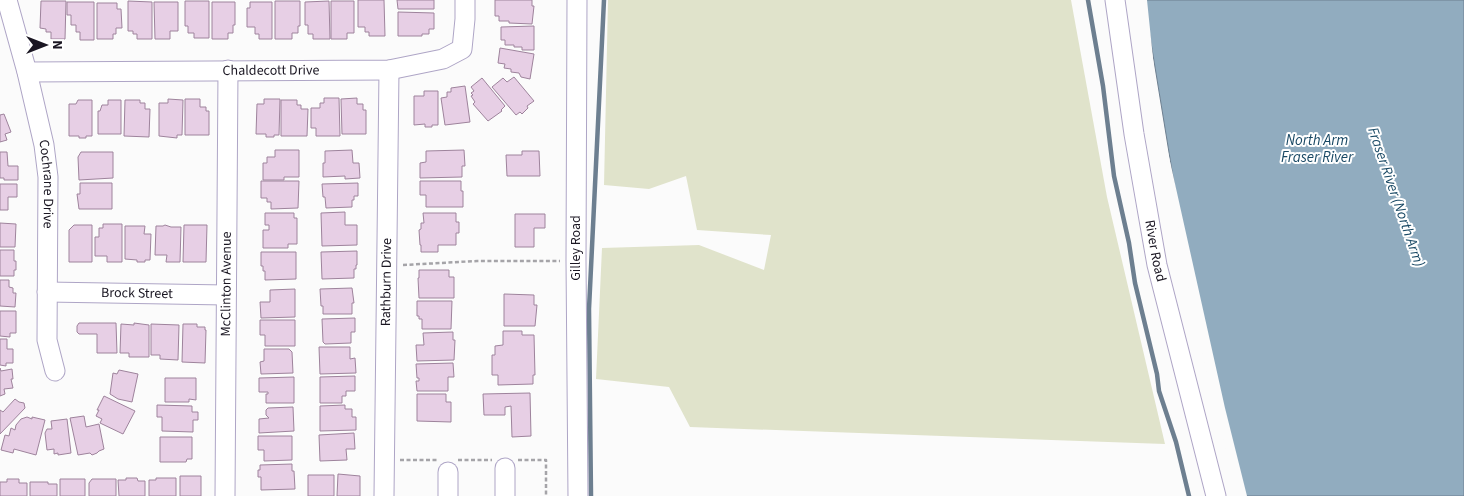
<svg xmlns="http://www.w3.org/2000/svg" width="1464" height="496" viewBox="0 0 1464 496" font-family="'Source Sans 3',sans-serif">
	<style>
		.green { fill: #e0e3cb }
		.water { fill: #91acbf; stroke: #6d7f90 }
		.pier { fill: #fbfbfb }
		.lines { fill: none; stroke-linecap: round; stroke-linejoin: round }
		.stream { stroke: #6d7f90; stroke-width: 4.5 }
		.building { fill: #e7cfe5; stroke: #9e839c }
		.minor-casing { stroke: #aea5c6; stroke-width: 21 }
		.path { stroke: #a5a4a8; stroke-width: 2.5; stroke-dasharray: 4 2.5; stroke-linecap: butt }
		.minor { stroke: #fff; stroke-width: 19 }
		.labels { text-anchor: middle; dominant-baseline: central; stroke-width: 4; stroke-linejoin: round; paint-order: stroke }
		.street-label { font-size: 14px; fill: #1a1622; stroke: #fff }
		.water-label { font-size: 15px; font-style: italic; fill: #184864; stroke: #fff }
	</style>
	<rect width="100%" height="100%" fill="#fbfbfb"/>
	<path class="green" d="M608 0H1071L1107 197 1165 444 690 427 669 387 596 379 602 248 699 245 764 270 771 235 697 230 686 176 649 189 604 185Z"/>
	<path class="water" d="M1144 0H1464V496H1240L1197 323Z"/>
	<path class="pier" d="M1142 0H1147L1157 97 1147 35Z
		M1159 112 1225 408 1247 496H1237L1195 324Z"/>
	<g class="lines">
		<path class="stream" d="M1088 0 1103 86 1114 176 1129 243 1135 283 1157 374 1159 391 1176 442 1189 496
			M591 496 589 309 604 0"/>
	</g>
	<path class="building" d="M358 0H384L385 36H369V32H365V27H358Z
		M397 0H434V9H398Z
		M495 0H532V6H534L532 24 509 23V21H499V16H495Z
		M41 1H66L65 39H51V32H46V29L40 28Z
		M128 1 152 2V39H137V34H133V31H128Z
		M185 1H209V38H194V33H188V26H185Z
		M275 1H300V26H298V33H292V39H275Z
		M329 1 330 39H313V34H308V25H305V2Z
		M331 1H354V33H347V39H331Z
		M67 2H94V40H80V32H76V25H71V15H67Z
		M154 2H178V31H170V39H155Z
		M212 2H235V25H233V33H228V39H212Z
		M250 2H272V39H259V34H255V27H247V8H250Z
		M97 3H117V9H121L122 28H116V34H113V39H97Z
		M398 12 434 13V29H429V34H422V36H398Z
		M534 26V50H522V47H514V45H505V40H501V27Z
		M500 48 534 54 530 79 521 77 519 73 511 72V69L504 68 505 64 498 63Z
		M514 77 534 101 527 106 528 108 522 114 520 112 516 115 492 87 503 78 507 82Z
		M482 78 505 106 501 110 502 111 488 121 473 104 475 102 471 96 473 95 471 93 474 91 471 87Z
		M465 86 470 122 445 125 441 98 447 97V92H451V88Z
		M424 91H438V125H432V127H425V124L414 125V96H424Z
		M324 98H339L340 136H316V128H311V108H320V103H324Z
		M357 98V104H363V110H366V134H342L341 99Z
		M168 99 183 100 182 135H177V138L159 136V103H168Z
		M185 99H200V107H206V111H209V135H185Z
		M264 99H280L279 135H274V137H266V134H256L257 104H264Z
		M78 100H92V136H86V138H79V136H69V104H76Z
		M108 100H121V134H98V111H100L102 105H108Z
		M125 100H140V103H145V109H150L149 137 124 136Z
		M281 100H297V105H301V109H308L307 136H281Z
		M4 114 11 132 5 134 7 140 0 142V115Z
		M275 150H299V177H284V180H263V163H267V157H275Z
		M352 150 353 163H359L360 178 345 179V176L323 177V163H325V151Z
		M464 150 465 166H462V177L420 178V163L426 162V151Z
		M522 151H539L540 176H507L506 155H522Z
		M0 152H7L8 166H18V180H4V178H0Z
		M81 152H113V178L79 180 78 157Z
		M261 181H299L298 208 271 209V202H267V198H261Z
		M420 181H461V191H463V207H426V195H420Z
		M80 183H112V209H79L77 194H80Z
		M358 183V196H354V200H352V207L326 208 325 197H323L322 184Z
		M0 184H17V197H8V210H0Z
		M345 212V225H357V245L322 246 321 213Z
		M265 213H294V218H297V244H288V248H263V230H269V225H265Z
		M423 213H456V222H459V233H456V245H438V252H421V245H420L419 230 421 229V223H424Z
		M515 214H545V228H534V247H515Z
		M0 223 16 224 15 247H0Z
		M103 224H122V262H107V256H95V237H99V228H103Z
		M74 225H92V262H69V230Z
		M165 225 171 227H181L180 262H166L167 255H155L156 226H163Z
		M184 225H207L206 262H183Z
		M125 226H145L144 234H151L150 260H145V262H137V260L125 259Z
		M0 250H14V261H16V270H14V276H0Z
		M357 251V265H356V269H354V278L322 279 321 252Z
		M261 252H296V279L265 280V271H263V266H261Z
		M419 270H449V277H454V298H419L418 278H419Z
		M0 280H9V287L13 288V293H16L15 307 0 306Z
		M352 288 354 303H352V314H323V306H321L320 289Z
		M295 289V317L261 318 260 302H270V290Z
		M504 294 534 295V305H537L535 326H504Z
		M417 301H452L451 329H422V319H419V316H417Z
		M0 311H16V333H10V337L0 336Z
		M355 318V332H351V343L325 344 323 342 322 319Z
		M260 320H295V346H265V335H260Z
		M79 323H116L117 353H97V334H79L77 332V326Z
		M134 323 149 325V357H129V353H120L121 324 134 325Z
		M151 324 179 325 178 360 160 359V355H151Z
		M183 324H197V327H205V330H206L205 363 182 362Z
		M503 331H522V335H534L535 375H533V384L498 385V375H492V355H495V346L503 345Z
		M453 332V340H455L454 360 417 361 416 345H424L423 333Z
		M0 339H7V349H13V363H6V366L0 365Z
		M319 347H350V359L355 358 356 373 320 374Z
		M264 349H289L292 352 293 373 261 374 260 362 264 361Z
		M453 363 454 377H448V391H417L416 381H419V378H417L416 364Z
		M0 368 1 371 12 369 13 379H11L13 388 4 389 5 394 0 396Z
		M119 370 138 374 132 402 118 399 110 394 113 373 117 374Z
		M355 376V391H346V396H342V403H320V377Z
		M294 377V403H266V394H268V392H259V378Z
		M165 378H196V400L189 399V402H165Z
		M530 393 531 436 512 437 511 406 505 407V415H484L483 394Z
		M417 394H446V402H451V422L417 421Z
		M104 396 135 411 123 434 100 423 102 419 96 416 99 410H97Z
		M15 399 19 402 24 403 25 408 0 434V410L3 412Z
		M157 405 192 406V412H198V420H193V432L162 431V417H157Z
		M345 405V409H352V417H356V430L320 431V406Z
		M293 407 294 431 259 433V419L269 418 266 415V410L268 408Z
		M84 416 86 427 99 424 104 449 99 451 97 453 92 455 90 453 78 455 70 418Z
		M27 417 32 419V417L45 420 36 455 14 449 13 453 1 450 5 435 9 436 11 428 15 430 16 425 21 419Z
		M67 419 71 453 58 455V453L54 454V449L47 450 45 433 47 429H52L51 421Z
		M354 433 355 449H346L347 460 320 461 319 435Z
		M258 436H292V460L264 461V450H258Z
		M160 437H192V459H187L186 462H160Z
		M292 464V471H294L295 489 261 490V477H258V470H260V465Z
		M338 474 360 476V496H337Z
		M308 475H334V496H308Z
		M180 476H201V496H180Z
		M126 478H137L138 481H145V496H119L118 480H126Z
		M156 478H176V496H149V480H156Z
		M7 479H19V483H27V496H0V482H7Z
		M60 479H85V496H60Z
		M92 479H116V496H89V483Z
		M30 482H48V484H57V496H30Z"/>
	<g class="lines">
		<g class="minor-casing">
			<g id="minor">
				<path id="s1" d="M7 0 27 72 44 145 48 177 47 340 55 371"/>
				<path d="M577 0 576 261 578 496"/>
				<path id="s2" d="M1115 0 1134 134 1157 265 1216 496"/>
				<path id="s3" d="M27 72 389 70 443 59 462 49 465 19V0"/>
				<path id="s4" d="M47 292 226 295"/>
				<path id="s5" d="M225 496 228 70"/>
				<path id="s6" d="M384 496 389 70"/>
				<path d="M448 496V472"/>
				<path d="M505 496V468"/>
			</g>
		</g>
		<path class="path" d="M403 265 477 261H560
			M400 460H437
			M458 460H492
			M518 460H546V496"/>
		<use href="#minor" class="minor"/>
	</g>
	<g class="labels">
		<g class="street-label">
			<text stroke="none"><textPath href="#s3" startOffset="244">Chaldecott Drive</textPath></text>
			<text stroke="none"><textPath href="#s1" startOffset="189">Cochrane Drive</textPath></text>
			<text transform="translate(576 248) rotate(-90)">Gilley Road</text>
			<text stroke="none"><textPath href="#s2" startOffset="254">River Road</textPath></text>
			<text stroke="none"><textPath href="#s5" startOffset="212">McClinton Avenue</textPath></text>
			<text stroke="none"><textPath href="#s6" startOffset="214">Rathburn Drive</textPath></text>
			<text stroke="none"><textPath href="#s4" startOffset="90">Brock Street</textPath></text>
		</g>
		<g class="water-label">
			<text x="1317" y="140">North Arm<tspan x="1317" dy="17">Fraser River</tspan></text>
			<text transform="translate(1396 197) rotate(71)">Fraser River (North Arm)</text>
		</g>
	</g>
	<g transform="translate(45 45) rotate(90)" stroke="#ffffff" stroke-width="4" paint-order="stroke">
	<path d="M0-4L9 19L0 12L-9 19Z" fill="#1a1622"/>
	<text y="-8" font-size="14" font-weight="bold" text-anchor="middle" fill="#1a1622">N</text>
	</g>
</svg>
